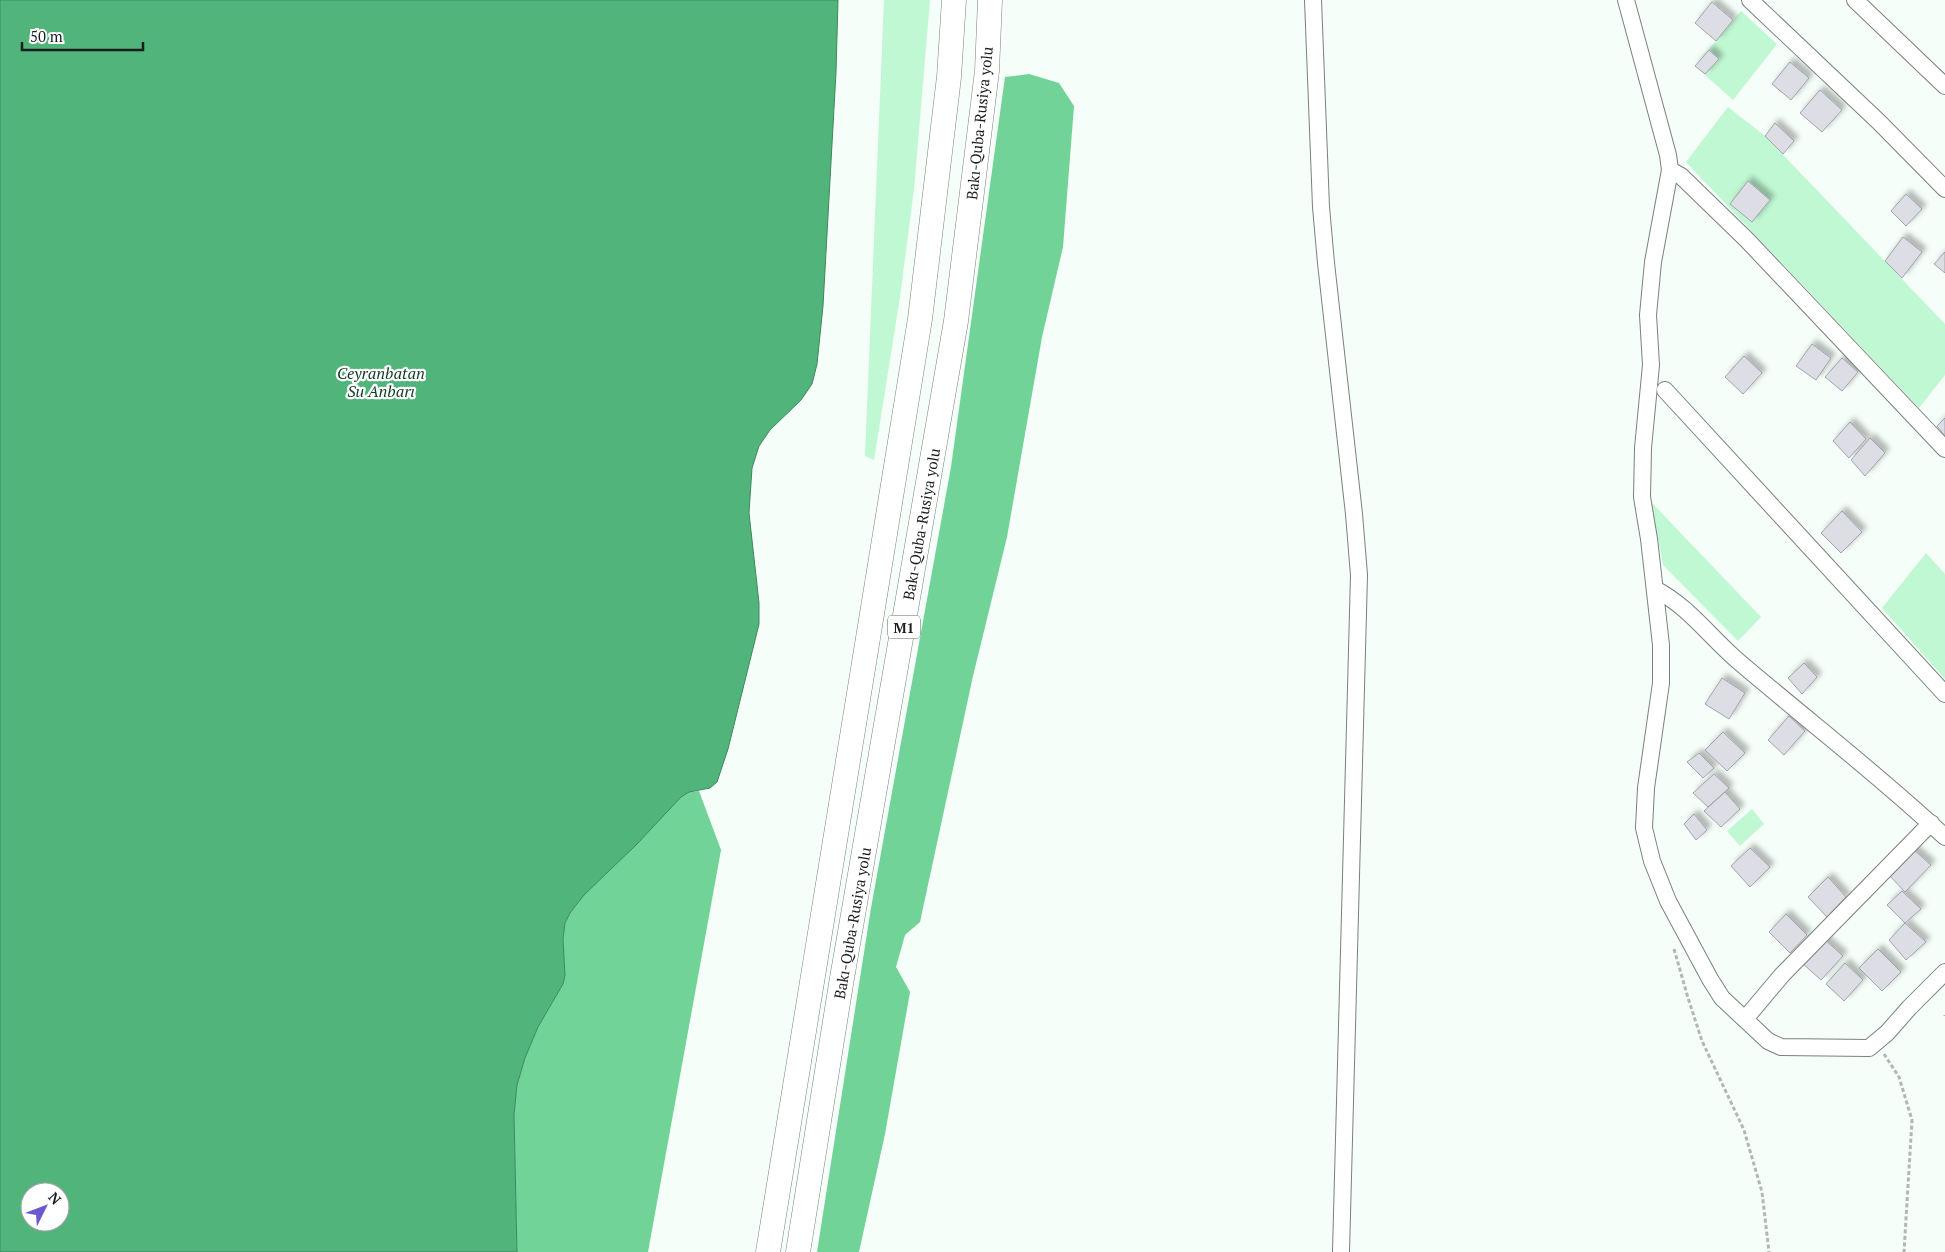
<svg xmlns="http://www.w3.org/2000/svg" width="1945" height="1252" viewBox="0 0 1945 1252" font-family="'PT Serif',serif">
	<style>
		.green { fill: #bff8d2 }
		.forest { fill: #71d397 }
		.water { fill: #51b47a; stroke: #41875e; fill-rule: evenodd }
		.building { fill: #dddde5; stroke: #a2a2aa; filter: url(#shadow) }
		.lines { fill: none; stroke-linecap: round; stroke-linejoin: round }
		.minor-casing { stroke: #7a817c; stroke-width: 18 }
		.highway-casing { stroke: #7a817c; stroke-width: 25 }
		.path { stroke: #b1b8b4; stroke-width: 3; stroke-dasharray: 4 2.5; stroke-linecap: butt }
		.minor { stroke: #fff; stroke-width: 16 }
		.highway { stroke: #fff; stroke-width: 24 }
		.labels { text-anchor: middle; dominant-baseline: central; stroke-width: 4.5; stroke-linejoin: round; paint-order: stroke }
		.shield { fill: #fff; stroke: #5f6260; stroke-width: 1 }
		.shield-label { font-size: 14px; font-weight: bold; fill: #1b1e1c }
		.street-label { font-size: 15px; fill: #1b1e1c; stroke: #fff }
		.water-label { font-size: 16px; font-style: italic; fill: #133c25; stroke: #fff }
	</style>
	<defs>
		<filter id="shadow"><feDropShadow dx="4.5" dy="-4.5" stdDeviation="2.5" flood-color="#0004"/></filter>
	</defs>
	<rect width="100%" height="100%" fill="#f5fef8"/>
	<path class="green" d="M884 0H930L914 189 900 297 874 460 865 456Z
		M1741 11 1777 44 1733 100 1695 66Z
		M1728 107 1765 136 1945 324V375L1919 408 1686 162Z
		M1651 502 1761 617 1738 641 1663 565Z
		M1926 553 1945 574V679L1882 608Z
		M1752 809 1764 824 1740 846 1727 831Z"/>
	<path class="forest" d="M1029 74 1059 83 1074 106 1063 247 1042 337 1007 537 973 676 920 922 905 935 896 967 910 992 885 1134 859 1252H817L871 908 951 467 1005 77Z
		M699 791 721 850 648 1252H517L514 1115 517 1085 525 1058 538 1027 563 984 565 975 563 939 565 923 570 913 584 895 681 797 689 792Z"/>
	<path class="water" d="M0 0H838L836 72 823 306 817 364 812 384 801 400 770 430 759 446 752 468 749 513 759 603V624L728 749 717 782 710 788 689 792 681 797 637 844 584 895 570 913 565 923 563 939 565 975 563 984 538 1027 525 1058 517 1085 514 1115 517 1252H0ZM30 1192H60V1222H30Z"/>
	<path class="building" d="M1712 2 1733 20 1716 41 1695 23Z
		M1709 50 1719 59 1705 74 1695 66Z
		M1790 62 1809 78 1791 100 1772 84Z
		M1820 90 1842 110 1822 132 1800 113Z
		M1775 123 1794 141 1783 154 1765 136Z
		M1748 181 1770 200 1752 222 1730 204Z
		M1906 194 1922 209 1906 226 1891 211Z
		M1903 237 1922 252 1902 278 1885 261Z
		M1945 252V273L1934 264Z
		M1812 344 1831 358 1816 380 1796 366Z
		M1744 356 1762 373 1743 394 1725 377Z
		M1842 358 1858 372 1842 391 1825 377Z
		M1945 418V436L1937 426Z
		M1850 422 1866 439 1849 458 1833 441Z
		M1870 438 1885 453 1865 476 1851 460Z
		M1842 511 1862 532 1841 553 1821 533Z
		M1804 663 1817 677 1802 694 1788 678Z
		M1722 678 1745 693 1729 719 1705 704Z
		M1789 716 1805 731 1784 755 1768 740Z
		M1723 732 1745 753 1727 771 1705 750Z
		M1699 753 1714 768 1703 778 1687 762Z
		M1714 774 1729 788 1708 807 1693 793Z
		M1725 792 1740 809 1721 827 1704 811Z
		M1694 814 1707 830 1696 840 1684 824Z
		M1750 848 1770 867 1750 887 1731 866Z
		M1913 849 1931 865 1905 892 1888 874Z
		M1828 877 1846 897 1827 917 1808 897Z
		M1902 891 1921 909 1905 923 1887 905Z
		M1786 914 1807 935 1790 953 1769 932Z
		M1905 923 1926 942 1906 960 1889 940Z
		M1824 939 1843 956 1821 980 1802 963Z
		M1878 949 1901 972 1882 991 1859 968Z
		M1845 963 1863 980 1844 1001 1826 984Z"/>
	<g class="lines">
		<g class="minor-casing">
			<path id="minor" d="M1313 0 1321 207 1326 263 1354 514 1359 575 1341 1252
				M1626 0 1668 155 1670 170 1653 262 1648 315 1651 365 1643 448 1642 497 1649 539 1661 645V683L1646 788 1644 828 1652 861 1668 901 1710 979 1722 998 1768 1041 1781 1047 1869 1048 1887 1033 1909 1008 1945 972
				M1750 0 1879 122 1945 189
				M1855 0 1945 86
				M1670 170 1681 176 1747 240 1945 449
				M1665 390 1945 694
				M1655 589C1688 606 1710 637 1738 661 1807 720 1879 775 1945 837
				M1745 1019 1782 975 1931 823"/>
		</g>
		<g class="highway-casing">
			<path id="highway" d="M768 1252 920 319 949 77 954 0
				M798 1252 841 984 956 321 987 71 990 0"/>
		</g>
		<path class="path" d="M1674 949 1688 998 1702 1041 1744 1130 1762 1192 1769 1252
			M1945 1015V1016
			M1884 1054 1899 1077 1912 1120 1904 1252"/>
		<use href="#minor" class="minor"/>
		<use href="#highway" class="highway"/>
	</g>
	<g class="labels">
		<rect class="shield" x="888" y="615.5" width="32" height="23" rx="4"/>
		<g class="shield-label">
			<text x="904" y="627">M1</text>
		</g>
		<g class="street-label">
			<text transform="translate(979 123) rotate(-84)">Bakı-Quba-Rusiya yolu</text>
			<text transform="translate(921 524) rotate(-80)">Bakı-Quba-Rusiya yolu</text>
			<text transform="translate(852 923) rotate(-80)">Bakı-Quba-Rusiya yolu</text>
		</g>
		<g class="water-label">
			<text x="381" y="373">Ceyranbatan<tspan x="381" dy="18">Su Anbarı</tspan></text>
		</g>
	</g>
	<g transform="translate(45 1207) rotate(48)"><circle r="24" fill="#ffffff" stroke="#a4a5a4"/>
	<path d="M0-4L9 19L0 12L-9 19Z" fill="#6a58d1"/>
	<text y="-8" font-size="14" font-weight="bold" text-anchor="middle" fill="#1b1e1c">N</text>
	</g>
	<path d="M22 42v8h121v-8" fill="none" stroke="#1b1e1c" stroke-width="2.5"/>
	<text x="30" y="42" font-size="15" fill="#1b1e1c" stroke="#ffffff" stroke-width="4" paint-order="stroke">50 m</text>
</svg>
